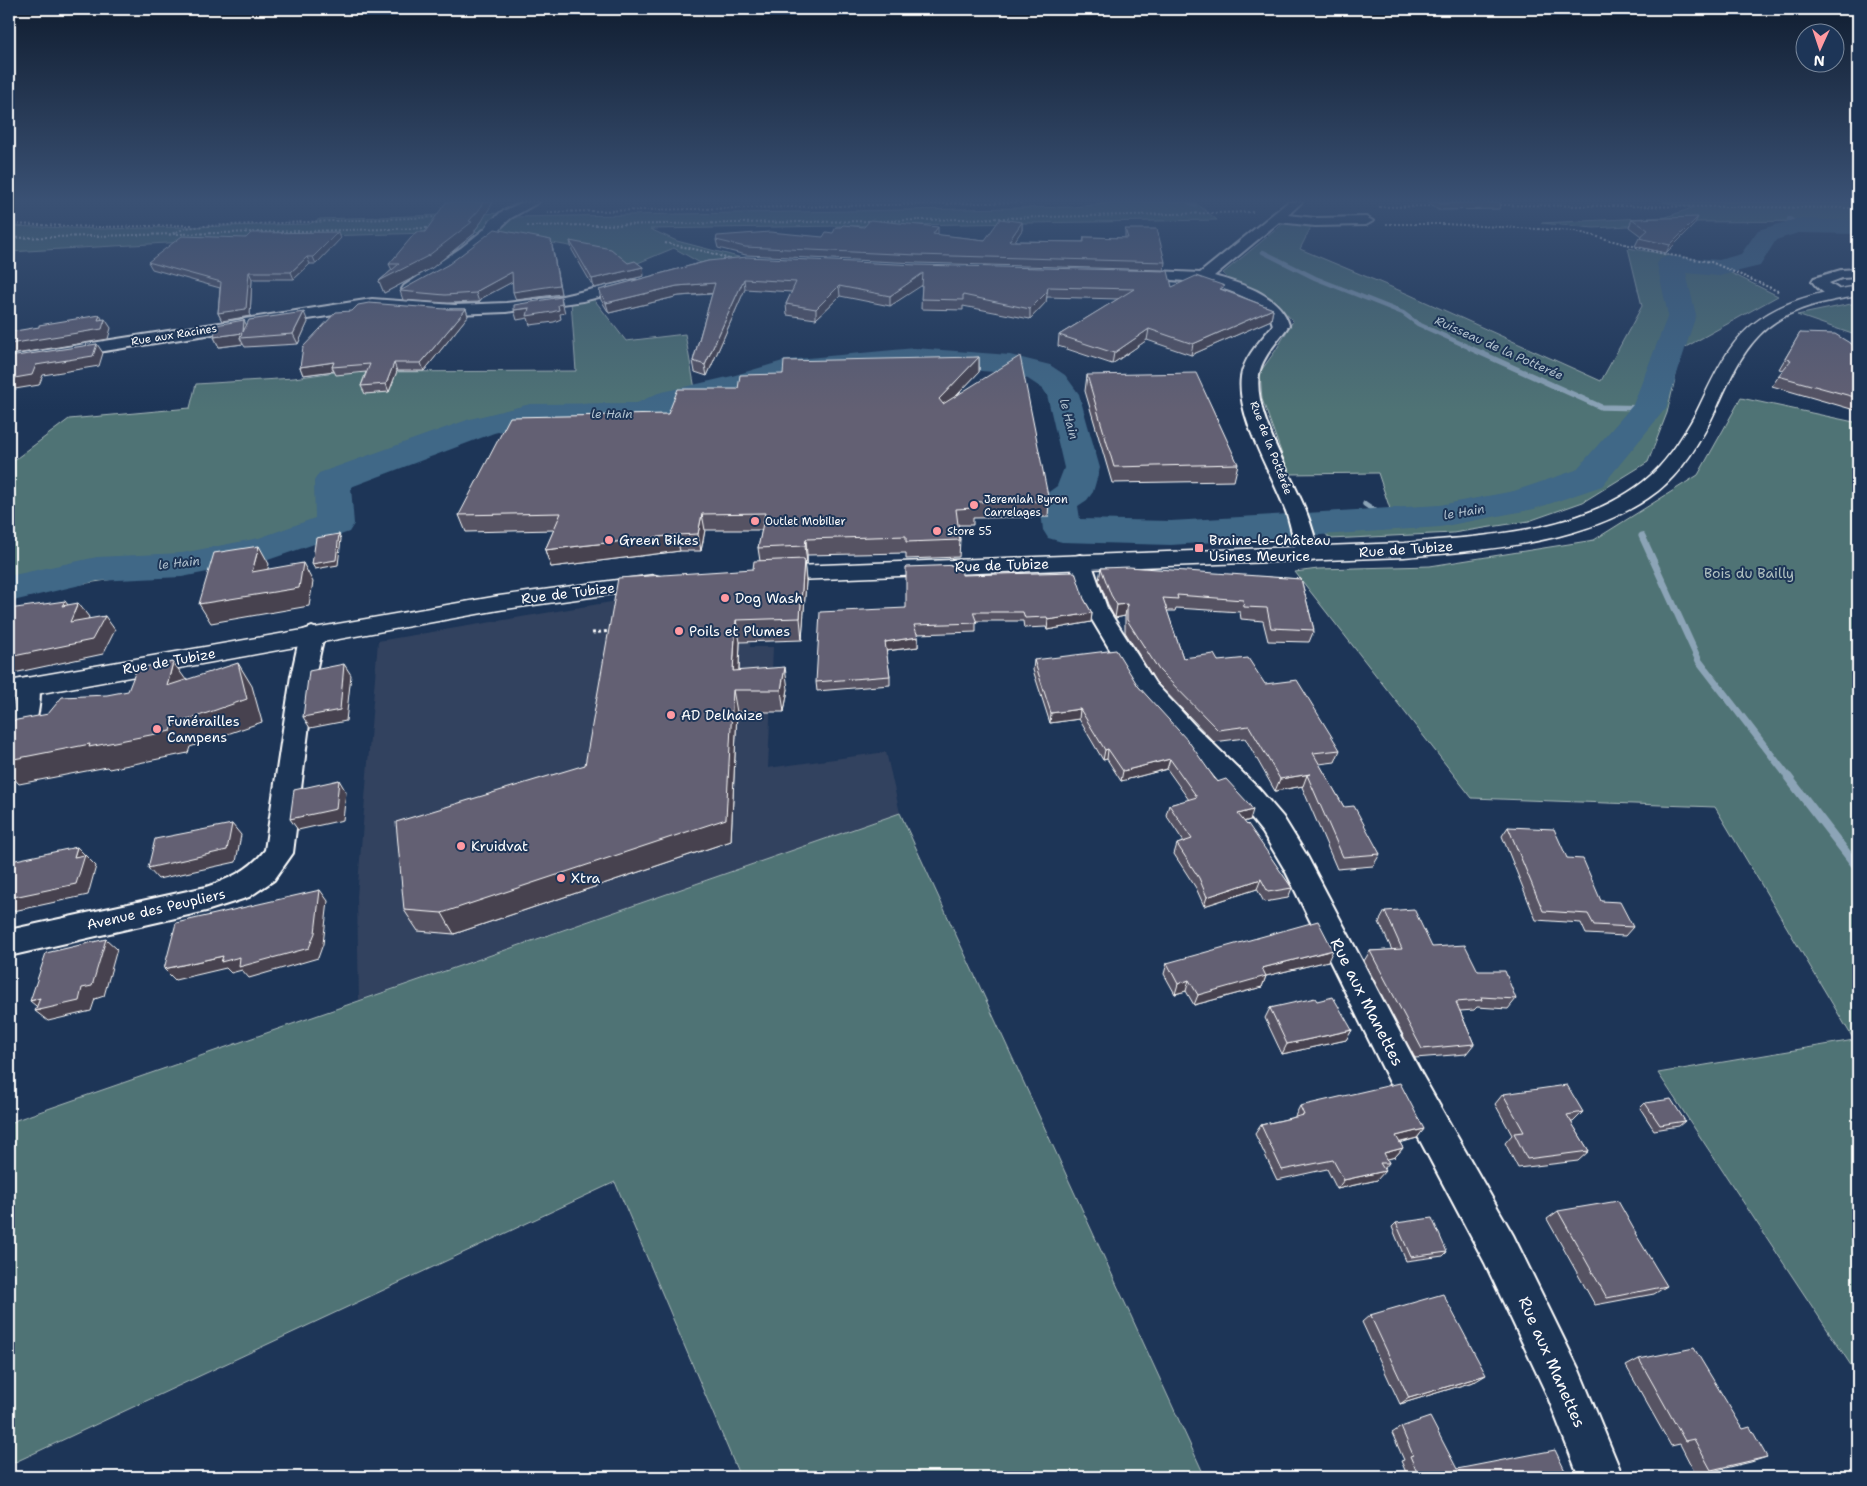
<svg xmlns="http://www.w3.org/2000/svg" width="1867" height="1486" viewBox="0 0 1867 1486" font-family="'Shantell Sans',sans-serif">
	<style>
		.built { fill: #32425f }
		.green { fill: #507374; stroke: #a8b9ba }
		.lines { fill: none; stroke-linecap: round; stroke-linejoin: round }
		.stream-far3 { stroke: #8ca4b7; stroke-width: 4.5 }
		.stream-far2 { stroke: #8ca4b7; stroke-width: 5.5 }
		.stream-far1 { stroke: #8ca4b7; stroke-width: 7 }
		.stream { stroke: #8ca4b7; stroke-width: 9 }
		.river { fill: #3f6787; fill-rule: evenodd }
		.minor-casing { stroke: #fff; stroke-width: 4 }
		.secondary-casing { stroke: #fff; stroke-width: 3 }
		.path-far1 { stroke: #fff; stroke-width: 2; stroke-dasharray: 2 2; stroke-linecap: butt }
		.path { stroke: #fff; stroke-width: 3; stroke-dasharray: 3 3; stroke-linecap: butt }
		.minor { fill: #1d3557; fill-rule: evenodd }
		.secondary { fill: #1d3557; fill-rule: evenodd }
		.minor-bridge-casing { stroke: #fff; stroke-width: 16; stroke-linecap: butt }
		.minor-bridge { stroke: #1d3557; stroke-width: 14 }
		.wall { fill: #565363; stroke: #fff }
		.shaded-wall { fill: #464350; stroke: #fff }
		.building { fill: #646073; stroke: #fff }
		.poi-dot { fill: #ff9aa2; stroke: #1d3557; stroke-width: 2 }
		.labels { text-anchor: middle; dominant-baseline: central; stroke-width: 4; stroke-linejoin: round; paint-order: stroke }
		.far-street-label { font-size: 11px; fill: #fff; stroke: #1d3557 }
		.far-poi-label { font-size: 11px; fill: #fff; stroke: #1d3557; text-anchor: start }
		.far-water-label { font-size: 12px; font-style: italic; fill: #b2c2cf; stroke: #1d3557 }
		.poi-label { font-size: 14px; fill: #fff; stroke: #1d3557; text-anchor: start }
		.street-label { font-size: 14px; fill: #fff; stroke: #1d3557 }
		.park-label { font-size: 14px; fill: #b0c0c0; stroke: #1d3557 }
		.near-street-label { font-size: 16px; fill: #fff; stroke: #1d3557 }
	</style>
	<rect width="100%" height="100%" fill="#1d3557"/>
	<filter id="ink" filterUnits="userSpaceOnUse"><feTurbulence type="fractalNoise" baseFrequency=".02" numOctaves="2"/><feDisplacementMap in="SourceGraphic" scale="10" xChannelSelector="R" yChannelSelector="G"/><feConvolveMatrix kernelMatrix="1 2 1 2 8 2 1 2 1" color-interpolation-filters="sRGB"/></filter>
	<g filter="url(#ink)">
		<path class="built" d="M623 600 752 617 750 647H773L768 768 886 752 900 813 359 1000 357 896 378 641Z"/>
		<path class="green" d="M1125 202H1195L1217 220 650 229 677 241 746 259 702 264 674 248 633 265 587 249 495 233 497 231 255 238 9 252V226L102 229 309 224 320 219 504 213 513 217 1073 207Z
			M1663 202H1858V223L1823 221 1694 222 1594 228 1541 223 1666 217 1692 208Z
			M1284 223 1311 227 1300 249 1408 294 1601 381 1642 306 1628 248 1664 254 1723 269 1778 296 1682 349 1667 413 1648 462 1583 502 1529 521 1453 533 1330 539 1319 526 1395 524 1378 473 1289 474 1262 399 1260 372 1276 350 1293 321 1272 299 1231 283 1223 273Z
			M593 298 626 341 685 334 695 389 670 395 636 408 593 409 552 406 505 415 319 483 321 503 348 527 241 560 27 592 9 598V464L69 419 190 408 196 384 294 378 356 369 368 372 576 371 571 301Z
			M1858 303V336L1797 315 1851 304Z
			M1741 398 1854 422 1858 420V1376L1658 1073 1854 1040 1715 807 1472 798 1295 572 1318 569 1430 566 1594 540 1698 475Z
			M900 813 1205 1477H740L615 1182 9 1465V1127L16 1120Z"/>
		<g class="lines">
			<path class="stream-far3" d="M1189 202 1195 206
				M1789 219 1802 226
				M1263 252 1315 278 1403 313 1418 324 1473 349"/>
			<path class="stream-far2" d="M1470 348 1601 407 1649 408
				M1365 504 1387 519"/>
			<path class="stream-far1" d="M1642 536 1699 661 1789 778"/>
			<path class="stream" d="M1788 777 1858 868"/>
			<path class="river" d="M1796 219 1858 220V234L1798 233 1776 240 1760 266 1719 276 1686 273 1696 315 1666 408 1602 486 1534 509 1440 527 1171 545 1062 542 1048 538 1043 530 1040 502 1046 494 1057 486 1064 468 1047 395 1043 389 1028 379 1008 373 915 366 790 378 752 391 681 407 655 420 643 423 586 425 530 424 494 433 351 487 354 524 349 532 268 560 182 577 97 581 9 602V576L97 557 182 553 259 538 315 518 314 481 319 473 470 419 530 404 637 403 658 393 732 376 786 360 915 348 1010 355 1050 365 1065 375 1079 394 1100 468 1093 492 1087 500 1078 506 1080 519 1171 521 1440 505 1514 491 1576 470 1633 405 1668 315 1657 264 1661 258 1670 256 1719 260 1741 254 1758 230Z"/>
			<g class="minor-casing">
				<path id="minor" d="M523 202H539L511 218 501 227H491L489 224 501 212Z
					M1288 202H1302L1288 215 1315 218 1366 217 1373 221 1366 225 1315 226 1279 222 1214 276C1241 284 1280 294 1289 325 1279 340 1265 353 1260 370 1249 409 1294 478 1307 514 1312 527 1316 541 1319 555L1316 560 1308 561 1300 560 1297 555C1294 541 1291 527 1287 514 1273 475 1236 418 1241 377 1244 357 1261 340 1273 325 1270 312 1261 306 1250 300 1213 280 1175 280 1134 278L1129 277 1127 274 1129 271 1134 270 1200 273Z
					M491 227 498 231 496 234 471 254 414 292H404L402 289 404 286 461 248 486 228Z
					M1858 269V277L1842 278 1829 283 1846 294 1843 297C1831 300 1819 291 1812 281L1814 278 1841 270Z
					M633 280 638 281 640 284 638 287 583 301 506 312 455 314 372 309 9 366V356L372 299 455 305 506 303 558 297Z
					M1080 555 1088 557 1091 562 1107 608 1155 683 1197 728 1259 789 1283 817 1307 856 1421 1073 1513 1235 1579 1370 1623 1477H1579L1547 1395 1485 1263 1397 1097 1285 870 1263 833 1239 803 1179 742 1137 695 1085 608 1069 562 1072 557Z
					M312 627 320 630 324 635 315 676 293 853 274 880 249 897 206 911 9 956V930L206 887C229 879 250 870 265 850L291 676 300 635 304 630Z
					M28 678 37 680C47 697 28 756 18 773L9 776V729L16 686 19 680Z"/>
			</g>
			<g class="secondary-casing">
				<path id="secondary" d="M1858 286V296C1826 301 1793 307 1767 328 1743 348 1731 377 1718 405 1704 436 1685 469 1658 491 1590 544 1486 550 1404 557L769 581 761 579 757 574 761 569 769 567 1404 543C1484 536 1577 533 1643 482 1666 464 1682 438 1696 413 1707 391 1716 369 1730 349 1760 306 1808 294 1858 286Z
					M654 575 662 577 666 582 662 587 499 610 9 699V681L499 596Z"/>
			</g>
			<path class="path-far1" d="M1496 205 1858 208
				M1379 207 1435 206
				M547 212 1028 202
				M879 221 1253 212
				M10 224 98 227 194 225
				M1386 224H1444L1575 231 1664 254 1711 262 1780 292
				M527 226 873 221
				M169 235 186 228 204 226 438 217
				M9 238 430 228
				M665 243 708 252 732 260"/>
			<path class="path" d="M592 633 611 631"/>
			<use href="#minor" class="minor"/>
			<use href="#secondary" class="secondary"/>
			<g class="minor-bridge-casing">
				<path id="minor-bridge" d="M491 231 496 224"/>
			</g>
			<use href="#minor-bridge" class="minor-bridge"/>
		</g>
		<path class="wall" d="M1428 202H1501L1499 209 1438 210Z
			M1632 219 1694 225 1666 253 1635 246 1639 238 1641 236 1629 227Z
			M482 221 475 230V233L432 268 384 293 379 281 392 270 389 264Z
			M1022 222V230L1014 241 1083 242 1084 237 1125 238V229L1165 262 1164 270 917 263 746 255 718 248 716 240 938 235 985 240Z
			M246 238H341L316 264H310L294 279H252L250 316 222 321 218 313 220 288 152 269 148 262Z
			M551 240 561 294 516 300 512 282 482 298 479 302 448 303 403 300 400 291Z
			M570 241 628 263 644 276 594 288 572 250Z
			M708 261 1224 290 1273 309 1271 320 1191 355 1147 340 1112 364 1058 346 1059 335 1118 299 1047 297 1046 302 1030 319 963 306V310L921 309 922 284 890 306 840 296 816 319 787 315 786 304 792 292 745 289 707 376 695 372 693 361 712 294 679 296 609 313 601 300 599 290Z
			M445 309H466L468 316 424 371H397L389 392 365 394 361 386 366 372 336 375 334 371 303 375 300 367Z
			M308 322 298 344 245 347 243 344 219 347 214 337 246 325Z
			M1800 333 1853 345H1858V411L1772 386 1783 370 1779 369Z
			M979 357V372L956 396 1049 501 1048 517 973 518V525H958L960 540 959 557 906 559V553L807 555V563H804L806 581 802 640 740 642 739 670 788 689 784 712H737L731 841 454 934 418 931 404 910 585 765 760 561 758 548 762 530H705L701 551H680L551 567 545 550 554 530 466 532 459 515 668 414 738 389 783 374Z
			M1087 375 1238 464 1234 481 1112 483 1085 391Z
			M1101 568 1301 579 1314 630 1309 642 1268 641 1263 621 1241 619 1240 612 1176 608 1175 611H1167L1183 658 1218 661 1265 684 1340 750 1335 762 1319 764 1344 807 1380 854 1373 866 1337 869 1302 787 1303 786 1275 791 1245 738 1214 742 1156 682 1125 632V616L1115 618 1109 607 1099 580Z
			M962 575 1084 599 1092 613 1091 622 1047 630 1046 627 1024 628 1023 621H976V632L917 634 918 637V647L886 651 890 676V685L817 691 816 682 906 608Z
			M1034 660 1138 686 1250 820 1244 822 1292 888 1288 898 1264 902 1257 889 1204 906 1196 888 1174 854 1177 844 1184 842 1166 815 1169 805 1189 800 1167 769 1121 781 1107 759 1103 760 1079 719 1050 723 1033 670Z
			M1508 827 1567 858 1601 901 1633 927 1625 936 1586 934 1581 923 1536 920 1502 836Z
			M1385 911 1432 947 1478 971 1516 999 1508 1009 1477 1007 1474 1010 1460 1011 1474 1044 1466 1054 1415 1058 1364 961 1370 951 1392 950 1379 922Z
			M1328 961 1266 976 1262 987 1194 1005 1186 991 1175 994 1164 974 1167 963Z
			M1317 1001 1352 1030 1346 1040 1282 1054 1265 1018 1270 1008Z
			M1503 1094 1583 1112 1573 1122H1571L1589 1151 1578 1161 1518 1168 1505 1143 1512 1135 1495 1104Z
			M1645 1103 1685 1121 1679 1126 1654 1130 1640 1108Z
			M1300 1106 1424 1129 1417 1138 1400 1143 1403 1148 1395 1157 1387 1159 1389 1163 1384 1169 1377 1180 1337 1189 1327 1169 1277 1180 1255 1134 1261 1125 1295 1117V1116Z
			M1558 1211 1667 1286 1654 1294 1595 1305 1547 1219Z
			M1396 1223 1447 1252 1443 1256 1406 1261 1392 1227Z
			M1370 1315 1476 1381 1400 1404 1362 1322Z
			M1639 1359 1767 1457 1751 1462 1696 1475 1680 1444 1671 1446 1626 1366Z
			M1401 1427 1457 1469 1568 1477H1408L1401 1461 1404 1460 1392 1433Z"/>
		<path class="shaded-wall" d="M483 202H493L482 221 475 230V233L432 268 384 293 379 281 469 221Z
			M1698 217 1694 225 1666 253 1670 245Z
			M1022 222V230L1009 250V241Z
			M938 227V235L933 234Z
			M338 232 341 238 316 264 313 257Z
			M551 240 561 294 516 300 513 292Z
			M307 257 310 264 294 279 291 272Z
			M643 267 644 276 594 288 592 279Z
			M249 272 252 279 250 316 222 321 218 313Z
			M512 272 514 281 482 298 479 302 476 293 479 290Z
			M923 273 924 284 890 306V296Z
			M744 279 745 289 707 376 705 365Z
			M715 283 716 293 679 296 609 313 606 303 677 286Z
			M839 286 840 296 816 319V309Z
			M1048 287 1046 302 1030 319V309Z
			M561 297 565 313 560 314 561 319 554 322 530 325 528 318 517 320 514 310 558 305Z
			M466 309 468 316 424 371 421 363Z
			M1273 309 1271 320 1191 355 1193 344Z
			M304 312 308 322 298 344 293 334Z
			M100 315 104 323 105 319 111 328 108 339 9 355V344L98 320Z
			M244 320 249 330 243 332Z
			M1149 329 1147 340 1112 364 1114 353Z
			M242 333 240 338 243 344 219 347 214 337Z
			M97 344 103 353 99 366 43 375 39 385 9 390V379L36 365Z
			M979 357V372L939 414V399Z
			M334 362 332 367 334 371 303 375 300 367Z
			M394 363 397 371 389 392 386 384Z
			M702 514 705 530 701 551 698 534Z
			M339 534 341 539 338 565 315 569 312 564Z
			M676 535 680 551 551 567 545 550Z
			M806 539 807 555V563L805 546Z
			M259 546 269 564 263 591 252 572Z
			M804 559 806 581 802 640 800 618Z
			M303 563 313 582 309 606 211 623 199 604Z
			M65 601 74 613 78 603 89 617 81 636 70 622 62 606Z
			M1127 604 1125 616 1115 618 1117 605Z
			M1092 613 1091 622 1047 630 1048 620Z
			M105 616 115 630 103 654 9 674V657Z
			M736 620 740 642 738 690 733 671Z
			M918 637V647L885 651V642Z
			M173 662 189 684 167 686Z
			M238 663 252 686 262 722 190 747 188 753 109 769 107 767 19 784 9 773V759L173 725Z
			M344 664 351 675 346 721 310 728 303 717Z
			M785 667 788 689 784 712 781 690Z
			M733 690 737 712 731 841 454 934 442 913Z
			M1080 709 1079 719 1050 723 1051 713Z
			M1108 749 1107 759 1103 760 1105 750Z
			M1170 759 1167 769 1121 781 1123 771Z
			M1310 774 1307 775 1303 786 1275 791 1280 779Z
			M339 780 346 792 343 820 298 830 290 819Z
			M1253 810 1250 820 1235 824 1238 814Z
			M232 824 241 835 236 862 158 879 148 868Z
			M77 847 96 866 88 895 9 912V898L74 857Z
			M1261 879 1257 889 1204 906 1207 897Z
			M320 890 328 901 323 944 318 958 249 978 242 970 231 973 226 968 175 980 164 969 223 956Z
			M106 939 117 949 104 996 95 999 91 1011 48 1021 35 1011 41 1010 30 1001 82 988Z
			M1333 950 1328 961 1266 976 1262 987 1194 1005 1198 995 1262 968Z
			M1189 980 1186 991 1175 994 1178 984Z
			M1352 1030 1346 1040 1282 1054 1287 1044Z
			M1424 1129 1417 1138 1389 1145 1396 1136Z
			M1403 1148 1395 1157 1377 1162 1384 1153Z
			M1385 1171 1377 1180 1337 1189 1344 1180Z
			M1486 1375 1476 1381 1400 1404 1409 1398Z"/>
		<path class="building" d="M446 202H483L479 210 469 221 472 222 428 256 379 281 399 264H389L416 232H425Z
			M1438 202H1495L1440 204Z
			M1698 217 1670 245 1639 238 1648 230 1632 219Z
			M1000 219 1022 222 1009 241 1084 242V237L1128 238 1125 229H1157L1165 262 917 255 745 247 716 240 717 236 770 232 823 237 826 232 833 233 836 227H841L843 225 864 227 870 220 938 227 933 234 985 240Z
			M495 229 551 240 559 285 513 292 512 272 479 290 476 293 445 295 400 291 449 264Z
			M338 232 313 257H307L291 272H249L246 309 218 313 221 282 148 262 182 236 246 238 251 233Z
			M570 241 611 249 628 263 635 261 643 267 592 279Z
			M747 257 917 265 1168 271 1172 287 1196 276 1225 286 1220 289 1273 309 1193 344 1149 329 1114 353 1059 335 1134 289 1048 287 1047 292 1030 309 963 295V300L921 299 923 273 890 296 839 286 816 309 786 304 796 282 744 279 705 365 693 361 715 283 677 286 606 303 599 290 708 261Z
			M561 297 562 304 558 305 559 310 552 312 527 316 529 308 514 310V305Z
			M369 303 445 309H466L421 363H394L386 384 361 386 370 364 332 367 334 362 300 367 303 347 336 312 352 311 358 305Z
			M304 312 293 334 240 338 242 333 214 337 216 325 244 320 243 332 249 320Z
			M100 315 98 320 105 319 102 329 9 344V332L39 327V325Z
			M1800 333 1835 334 1853 345H1858V398L1778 376 1791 360 1785 359Z
			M97 344 93 356 36 365 32 375 9 379V357Z
			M1020 356 1049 501 972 502 974 508 956 509 960 540 906 542V536L806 539 805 546 758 548 765 513 702 514 698 534 676 535 545 550 561 513 459 515 510 417 668 414 678 389H738L740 375 783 374 784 361 979 357 939 399 943 404Z
			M1196 373 1238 464 1114 467 1087 375Z
			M339 534 336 560 312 564 316 538Z
			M259 546 252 572 303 563 299 588 199 604 214 553Z
			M804 559 800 618 736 620 733 671 785 667 781 690H733L726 819 442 913 404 910 396 822 585 765 618 578 753 569 754 561Z
			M961 565 962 575 1075 572 1084 599 1092 613 1048 620 1047 617 1025 618 1023 612H973L977 623 914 625 918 637 885 642 890 676 816 682 820 612 906 608V567Z
			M1129 567 1301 579 1314 630 1271 628 1267 608 1244 607 1243 600 1177 595 1178 599 1163 598 1183 658 1214 654 1218 661 1248 658 1265 684 1297 680 1340 750 1313 753 1344 807 1354 806 1380 854 1343 857 1307 775 1310 774 1280 779 1249 726 1218 730 1159 670 1127 620V604L1117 605 1111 595 1101 568Z
			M65 601 62 606 78 603 70 622 105 616 92 640 9 657V609Z
			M1116 650 1138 686 1189 742 1217 782 1226 779 1248 803 1253 810 1238 814 1247 825 1248 824 1292 888 1268 892 1261 879 1207 897 1199 878 1177 844 1192 839 1169 805 1197 797 1170 759 1123 771 1108 749 1105 750 1080 709 1051 713 1034 660Z
			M173 662 167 686 238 663 247 699 173 725 171 731 89 747 90 744 9 760V727L12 721 48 714 62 697 107 695 128 691 137 668Z
			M344 664 340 710 303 717 309 671Z
			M339 780 336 809 290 819 294 790Z
			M232 824 227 850 148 868 155 839Z
			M1508 827 1554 829 1567 858 1583 859 1601 901 1620 902 1633 927 1594 925 1588 914 1543 911Z
			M77 847 74 857 85 855 76 884 9 898V867L11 861Z
			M320 890 315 933 309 948 239 967 240 957 221 962 223 956 164 969 176 923Z
			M1414 909 1432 947 1465 945 1478 971H1505L1516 999 1481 997 1482 1000 1456 1002 1474 1044 1422 1049 1370 951 1402 949 1385 911Z
			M1318 921 1333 950 1262 968 1266 976 1198 995 1189 980 1178 984 1167 963Z
			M106 939 92 986 82 988 79 1001 35 1011 40 998 30 1001 46 953Z
			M1333 997 1352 1030 1287 1044 1270 1008 1315 998 1317 1001Z
			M1400 1083 1424 1129 1396 1136 1403 1148 1384 1153 1389 1163H1380L1385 1171 1344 1180 1333 1160 1282 1170 1261 1125 1304 1115 1300 1106Z
			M1567 1085 1583 1112 1567 1115 1589 1151 1527 1159 1514 1133 1524 1132 1503 1094Z
			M1671 1099 1685 1121 1660 1125 1645 1103Z
			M1618 1201 1636 1233H1635L1667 1286 1607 1298 1558 1211Z
			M1432 1218 1447 1252 1411 1257 1396 1223Z
			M1443 1294 1486 1375 1409 1398 1370 1315Z
			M1694 1348 1743 1429 1750 1427 1767 1457 1711 1470 1694 1439 1685 1441 1639 1359Z
			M1430 1417 1457 1469 1555 1450 1568 1477H1419L1410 1456 1413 1455 1401 1427Z"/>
	</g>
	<linearGradient id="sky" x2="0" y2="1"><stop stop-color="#101d30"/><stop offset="0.49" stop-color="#3a5174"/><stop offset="1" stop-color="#3a5174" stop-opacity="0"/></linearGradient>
	<rect width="1867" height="410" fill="url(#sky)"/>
	<g class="poi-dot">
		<circle cx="974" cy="505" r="5"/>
		<circle cx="755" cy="521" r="5"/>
		<circle cx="937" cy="531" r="5"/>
		<circle cx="609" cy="540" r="5"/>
		<rect x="1194" y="543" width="10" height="10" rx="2.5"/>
		<circle cx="725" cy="598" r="5"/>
		<circle cx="679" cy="631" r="5"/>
		<circle cx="671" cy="715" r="5"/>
		<circle cx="157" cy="729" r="5"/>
		<circle cx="461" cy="846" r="5"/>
		<circle cx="561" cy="878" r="5"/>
	</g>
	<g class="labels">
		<g class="far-street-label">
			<text transform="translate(174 335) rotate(-9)">Rue aux Racines</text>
			<text transform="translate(1271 448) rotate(69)">Rue de la Pottérée</text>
		</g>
		<g class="far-poi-label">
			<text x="984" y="499">Jeremiah Byron<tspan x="984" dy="13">Carrelages</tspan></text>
			<text x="765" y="521">Outlet Mobilier</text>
			<text x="947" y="531">Store 55</text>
		</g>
		<g class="far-water-label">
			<text transform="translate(1499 348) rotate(24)">Ruisseau de la Potterée</text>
			<text x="612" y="414">le Hain</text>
			<text transform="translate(1069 419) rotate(75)">le Hain</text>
			<text transform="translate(1464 512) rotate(-10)">le Hain</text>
			<text transform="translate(179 563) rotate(-6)">le Hain</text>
		</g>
		<g class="poi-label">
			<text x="619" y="540">Green Bikes</text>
			<text x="1209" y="540">Braine-le-Château<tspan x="1209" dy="16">Usines Meurice</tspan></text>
			<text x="735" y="598">Dog Wash</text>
			<text x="689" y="631">Poils et Plumes</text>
			<text x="681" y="715">AD Delhaize</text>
			<text x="167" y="721">Funérailles<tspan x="167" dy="16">Campens</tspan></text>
			<text x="471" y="846">Kruidvat</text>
			<text x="571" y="878">Xtra</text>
		</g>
		<g class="street-label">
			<text transform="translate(1406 549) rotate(-4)">Rue de Tubize</text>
			<text transform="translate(1002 565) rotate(-2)">Rue de Tubize</text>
			<text transform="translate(568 593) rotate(-7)">Rue de Tubize</text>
			<text transform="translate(169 661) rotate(-10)">Rue de Tubize</text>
			<text transform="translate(156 909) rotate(-13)">Avenue des Peupliers</text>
		</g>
		<g class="park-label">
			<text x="1749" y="573">Bois du Bailly</text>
		</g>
		<g class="near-street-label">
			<text transform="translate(1367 1002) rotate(63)">Rue aux Manettes</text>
			<text transform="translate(1552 1362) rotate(66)">Rue aux Manettes</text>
		</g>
	</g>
	<rect width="1867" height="1486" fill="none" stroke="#1d3557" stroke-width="30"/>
	<rect x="15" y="15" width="1837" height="1456" fill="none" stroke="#fff" stroke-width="2" filter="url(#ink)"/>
	<g transform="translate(1820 48) rotate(183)"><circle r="24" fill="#1d3557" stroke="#77869a"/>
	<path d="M0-4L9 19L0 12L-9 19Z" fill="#ff9aa2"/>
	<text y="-8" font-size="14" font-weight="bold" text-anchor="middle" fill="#ffffff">N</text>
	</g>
</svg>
